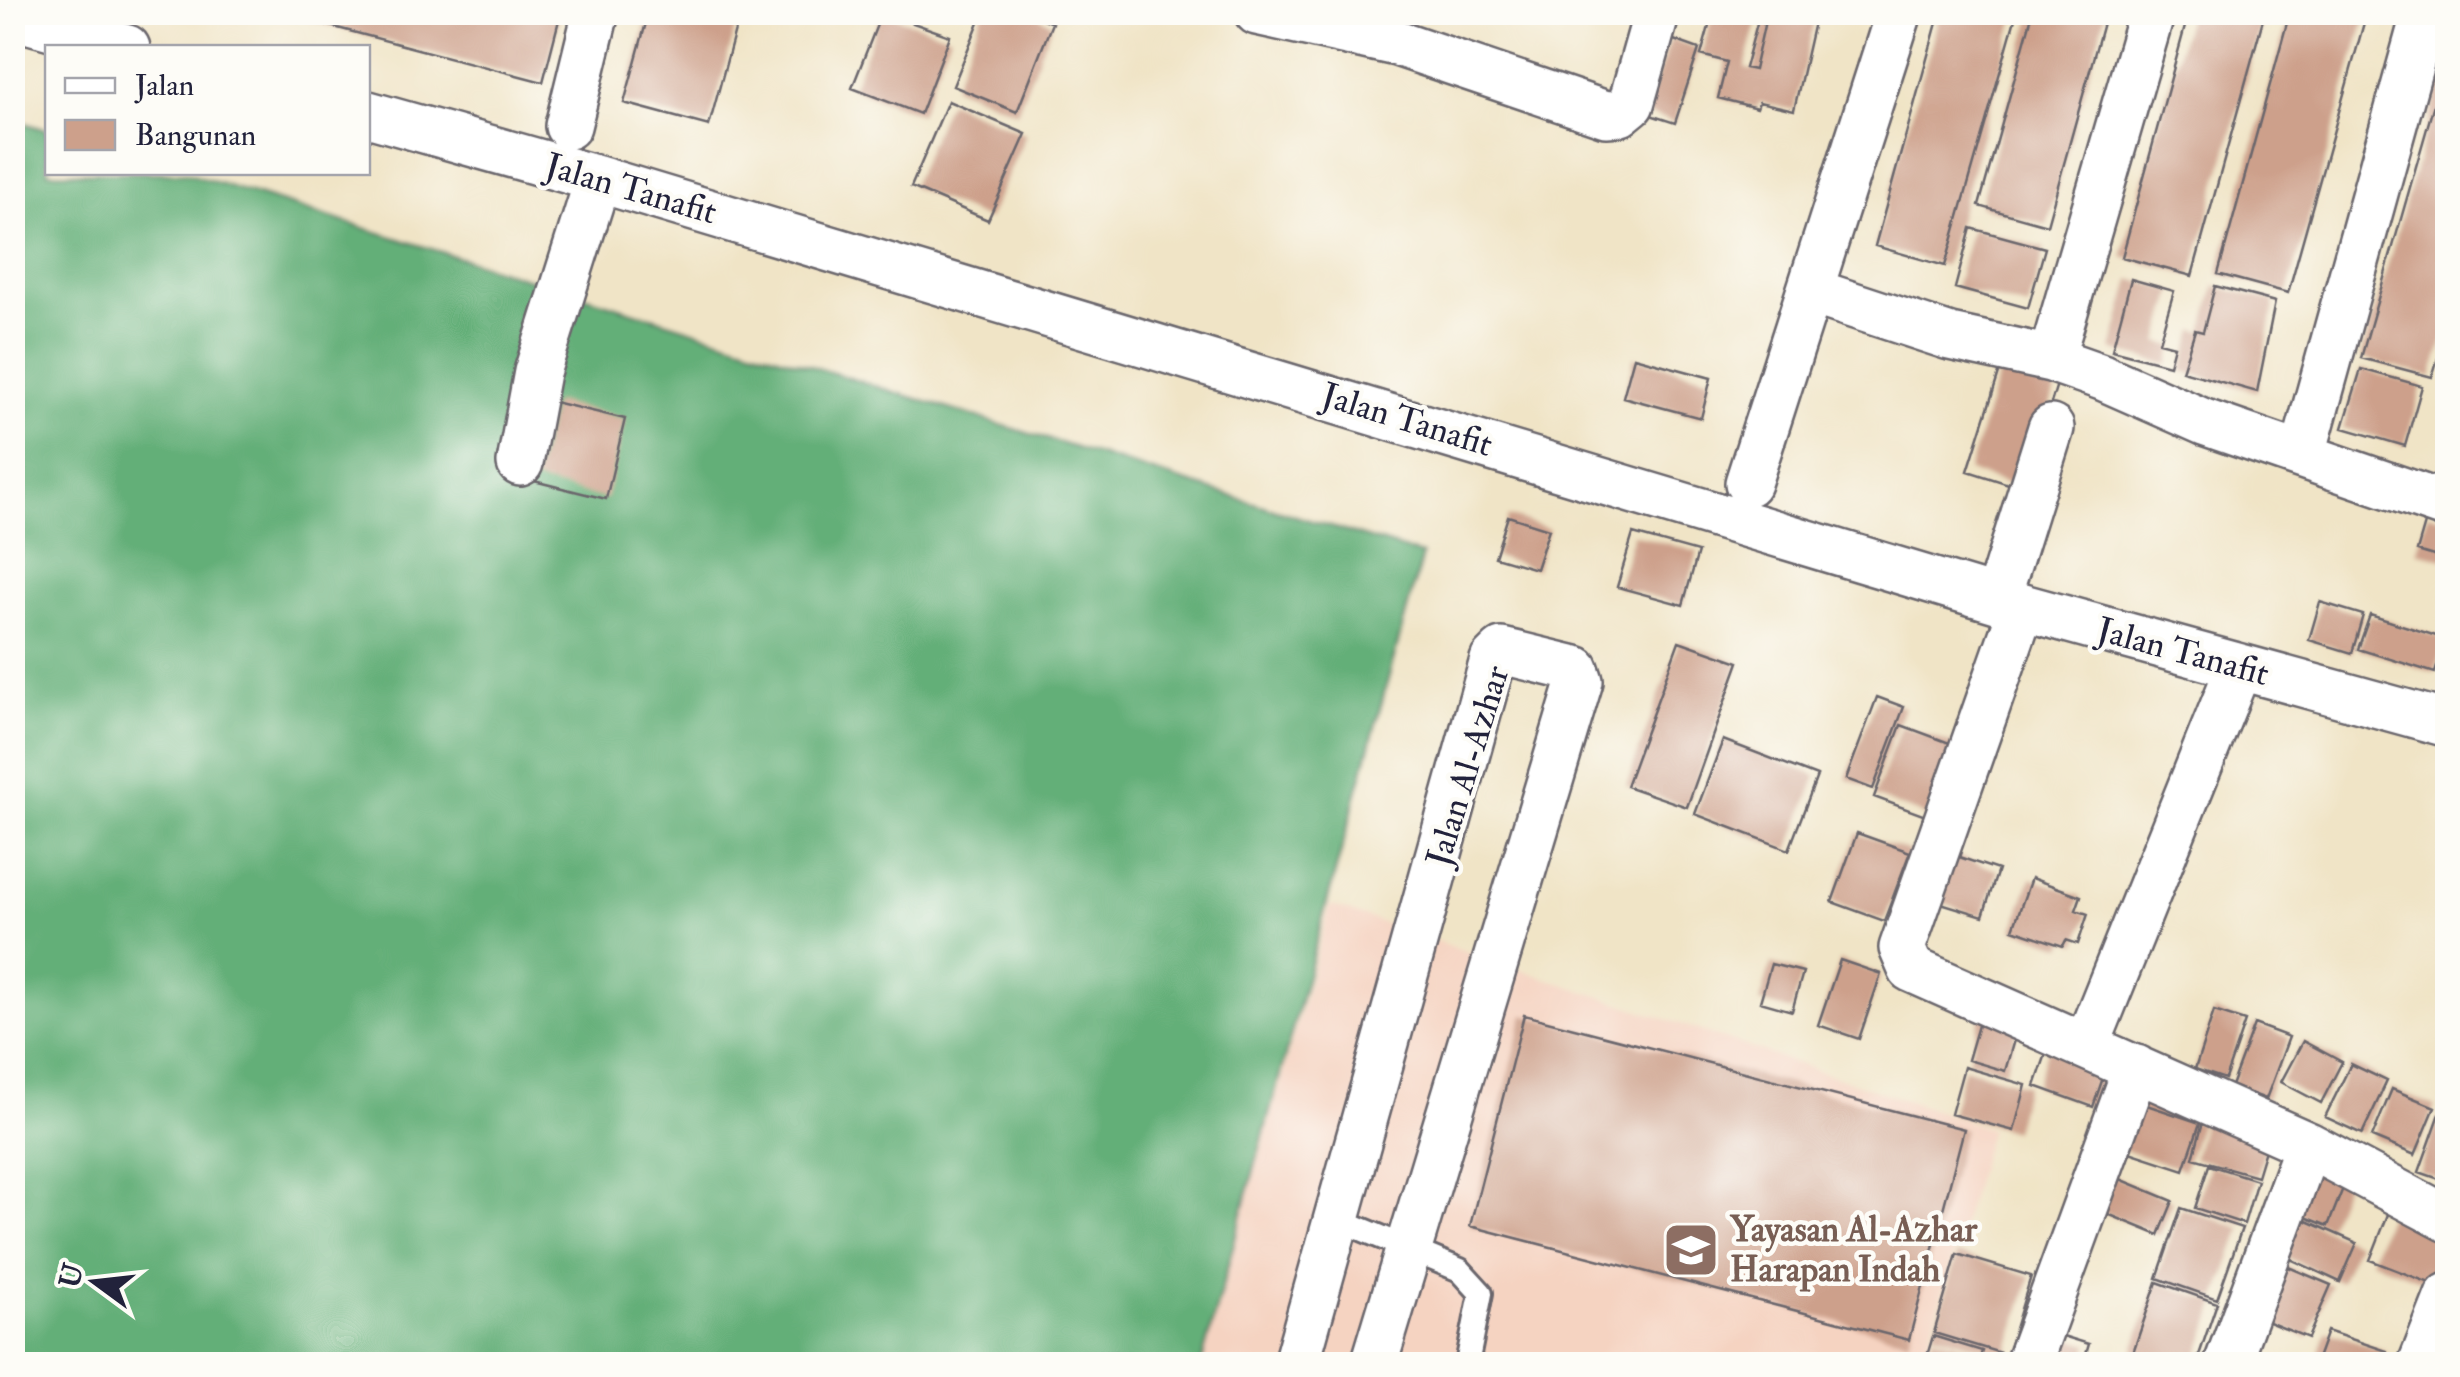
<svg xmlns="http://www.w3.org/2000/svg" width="2460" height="1377" viewBox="0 0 2460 1377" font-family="'IM FELL Double Pica',serif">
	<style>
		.built { fill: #f5d3c1 }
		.forest { fill: #63af78; stroke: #42685a; stroke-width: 2.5 }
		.building { fill: #cda08b }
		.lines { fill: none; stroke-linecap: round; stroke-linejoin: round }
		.lane-casing { stroke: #6a666c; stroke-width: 28 }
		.street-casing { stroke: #6a666c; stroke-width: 50 }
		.lane { stroke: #fff; stroke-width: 22 }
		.street { stroke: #fff; stroke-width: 45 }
		.labels { text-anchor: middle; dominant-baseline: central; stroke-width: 9; stroke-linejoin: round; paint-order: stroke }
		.street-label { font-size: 35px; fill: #22223b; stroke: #fdfcf7 }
		.education-label { font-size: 35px; font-weight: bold; fill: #785e54; stroke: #fdfcf7; text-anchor: start }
	</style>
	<rect width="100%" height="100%" fill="#fdfcf7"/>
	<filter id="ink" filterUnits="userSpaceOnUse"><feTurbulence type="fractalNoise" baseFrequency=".01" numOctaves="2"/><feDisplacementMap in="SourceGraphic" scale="20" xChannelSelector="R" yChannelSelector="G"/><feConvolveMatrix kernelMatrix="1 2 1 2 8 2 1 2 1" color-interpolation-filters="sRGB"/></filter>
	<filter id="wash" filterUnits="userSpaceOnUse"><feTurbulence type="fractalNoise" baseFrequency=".0048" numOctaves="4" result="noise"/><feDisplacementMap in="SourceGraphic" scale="40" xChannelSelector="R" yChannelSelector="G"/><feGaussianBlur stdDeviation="2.25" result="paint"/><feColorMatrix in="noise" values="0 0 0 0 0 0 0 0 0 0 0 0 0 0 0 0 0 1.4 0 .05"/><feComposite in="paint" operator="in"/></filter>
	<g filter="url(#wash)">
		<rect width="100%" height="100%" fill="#f0e4c6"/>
		<path class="built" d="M1330 905 1990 1129 1922 1364H1201Z"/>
		<path class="forest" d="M12 119 47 130 48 172 186 173 1422 555 1201 1364H13Z"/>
		<g id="blocks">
			<path class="building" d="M277 12H561L543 82Z
				M649 12H740L709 126 624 103Z
				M882 12 950 36 920 114 852 88Z
				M983 12H1027L1052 23 1017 112 953 86Z
				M1713 12H1760L1745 68 1754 70 1767 12 1814 22 1794 110 1759 102 1757 108 1718 98 1727 62 1701 55Z
				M1940 12H2017L1945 266 1875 246Z
				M2033 12H2106L2047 225 1979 206Z
				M2189 12H2265L2192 276 2122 257Z
				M2290 12H2367L2288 293 2218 274Z
				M1671 39 1699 49 1675 123 1644 113Z
				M2448 55V326L2432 377 2361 358Z
				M948 101 1026 134 988 220 911 187Z
				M1971 228 2045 248 2028 308 1955 288Z
				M2131 279 2174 291 2159 342 2174 346 2169 365 2112 350Z
				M2215 286 2275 302 2257 392 2182 371 2195 330 2203 332Z
				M2006 351 2062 368 2024 489 1968 471Z
				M1634 357 1711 378 1701 418 1623 397Z
				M2361 369 2422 386 2405 446 2343 428Z
				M554 402 625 419 606 499 534 481Z
				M2428 513 2448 519 2447 560 2417 551Z
				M1508 516 1549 529 1536 569 1495 557Z
				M1633 534 1698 552 1683 605 1617 587Z
				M2320 602 2363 615 2352 653 2309 640Z
				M2370 615 2446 639 2435 673 2358 649Z
				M1679 641 1739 662 1687 807 1626 786Z
				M1877 697 1904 707 1873 789 1846 779Z
				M1901 725 1955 745 1928 817 1874 797Z
				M1723 740 1817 776 1789 850 1695 814Z
				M1857 833 1910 852 1884 921 1832 902Z
				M1947 853 1998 870 1983 916 1931 900Z
				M2031 878 2081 896 2076 910 2088 914 2078 944 2066 940 2063 946 2013 929Z
				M1840 960 1881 974 1859 1039 1818 1025Z
				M1771 964 1803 972 1792 1011 1760 1002Z
				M1983 1008 2020 1019 2005 1071 1968 1060Z
				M2214 1011 2245 1021 2225 1079 2195 1069Z
				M1524 1015 1964 1129 1909 1340 1470 1226Z
				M2254 1024 2289 1037 2266 1099 2231 1086Z
				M2303 1041 2342 1062 2321 1103 2281 1082Z
				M2048 1048 2106 1069 2093 1107 2035 1086Z
				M2351 1064 2387 1081 2362 1134 2325 1117Z
				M1964 1067 2026 1085 2014 1131 1951 1114Z
				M2392 1089 2435 1107 2415 1155 2372 1137Z
				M2129 1099 2200 1123 2184 1170 2114 1147Z
				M2442 1108 2448 1110 2445 1181 2419 1172Z
				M2206 1111 2271 1130 2257 1176 2193 1158Z
				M2306 1161 2347 1178 2328 1226 2288 1210Z
				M2209 1165 2257 1180 2244 1224 2195 1208Z
				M2108 1174 2173 1201 2159 1235 2093 1208Z
				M2392 1204 2448 1225V1267L2440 1287 2370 1260Z
				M2181 1208 2242 1228 2217 1299 2157 1278Z
				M2287 1212 2357 1243 2340 1282 2271 1250Z
				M1957 1254 2031 1276 2007 1355 1934 1333Z
				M2279 1263 2331 1285 2308 1338 2256 1317Z
				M2157 1282 2217 1303 2196 1364H2129Z
				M2327 1331 2387 1351 2382 1364H2315Z
				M2053 1333 2089 1344 2083 1364H2043Z
				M1933 1336 1982 1351 1978 1364 1926 1359Z"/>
		</g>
	</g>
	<g filter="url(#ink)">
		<use href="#blocks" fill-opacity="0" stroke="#6a666c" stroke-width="2.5"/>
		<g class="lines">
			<g class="lane-casing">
				<path id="lane" d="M1340 1220 1460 1270 1481 1293 1467 1364"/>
			</g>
			<g class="street-casing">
				<path id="street" d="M1257 12 1397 43 1606 114 1620 113 1631 104 1657 12
					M12 16 127 48
					M368 114 598 179 1997 600 2448 724
					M568 126 596 12
					M1810 291 1950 337 2051 359 2102 377 2204 422 2448 506
					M2051 359 2152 12
					M2303 453 2425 12
					M520 463 537 372 598 179
					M1748 483 1899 12
					M1997 600 2051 428
					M2022 607 1902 948 1911 969 2308 1145 2448 1219
					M2087 1044 2239 667
					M1296 1364 1493 660 1502 651 1576 669 1580 681 1374 1364
					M2028 1364 2136 1068
					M2227 1364 2308 1145
					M2421 1364 2448 1296"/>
			</g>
			<use href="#lane" class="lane"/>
			<use href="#street" class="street"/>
		</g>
	</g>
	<defs>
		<g id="school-square" transform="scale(2.875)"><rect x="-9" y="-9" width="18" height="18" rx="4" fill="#8d6e63" stroke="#fdfcf7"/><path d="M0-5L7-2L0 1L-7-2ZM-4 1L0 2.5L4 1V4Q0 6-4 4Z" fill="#fff"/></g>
	</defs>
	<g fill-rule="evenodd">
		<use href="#school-square" x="1691" y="1250"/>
	</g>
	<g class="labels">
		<g class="street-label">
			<text transform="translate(631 189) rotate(16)">Jalan Tanafit</text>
			<text transform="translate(1407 420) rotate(17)">Jalan Tanafit</text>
			<text transform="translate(2183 652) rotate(15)">Jalan Tanafit</text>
			<text transform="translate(1468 766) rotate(-73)">Jalan Al-Azhar</text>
		</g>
		<g class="education-label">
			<text x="1730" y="1230">Yayasan Al-Azhar<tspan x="1730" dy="40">Harapan Indah</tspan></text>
		</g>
	</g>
	<rect width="2460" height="1377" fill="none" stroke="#fdfcf7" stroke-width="50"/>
	<rect x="45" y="45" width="325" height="130" fill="#fdfcf7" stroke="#a5a5ac" stroke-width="2.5"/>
	<rect x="65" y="78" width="50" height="15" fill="#ffffff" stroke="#a5a5ac" stroke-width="2.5"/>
	<text x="135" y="95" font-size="30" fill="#22223b">Jalan</text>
	<rect x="65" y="120" width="50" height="30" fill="#cda08b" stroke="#a5a5ac" stroke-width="2.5"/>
	<text x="135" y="145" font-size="30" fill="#22223b">Bangunan</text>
	<g transform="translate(95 1282) rotate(285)" stroke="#fdfcf7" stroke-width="8" paint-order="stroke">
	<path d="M0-8L18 38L0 25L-18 38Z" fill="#22223b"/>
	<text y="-15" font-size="28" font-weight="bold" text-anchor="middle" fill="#22223b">U</text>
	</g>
</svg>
